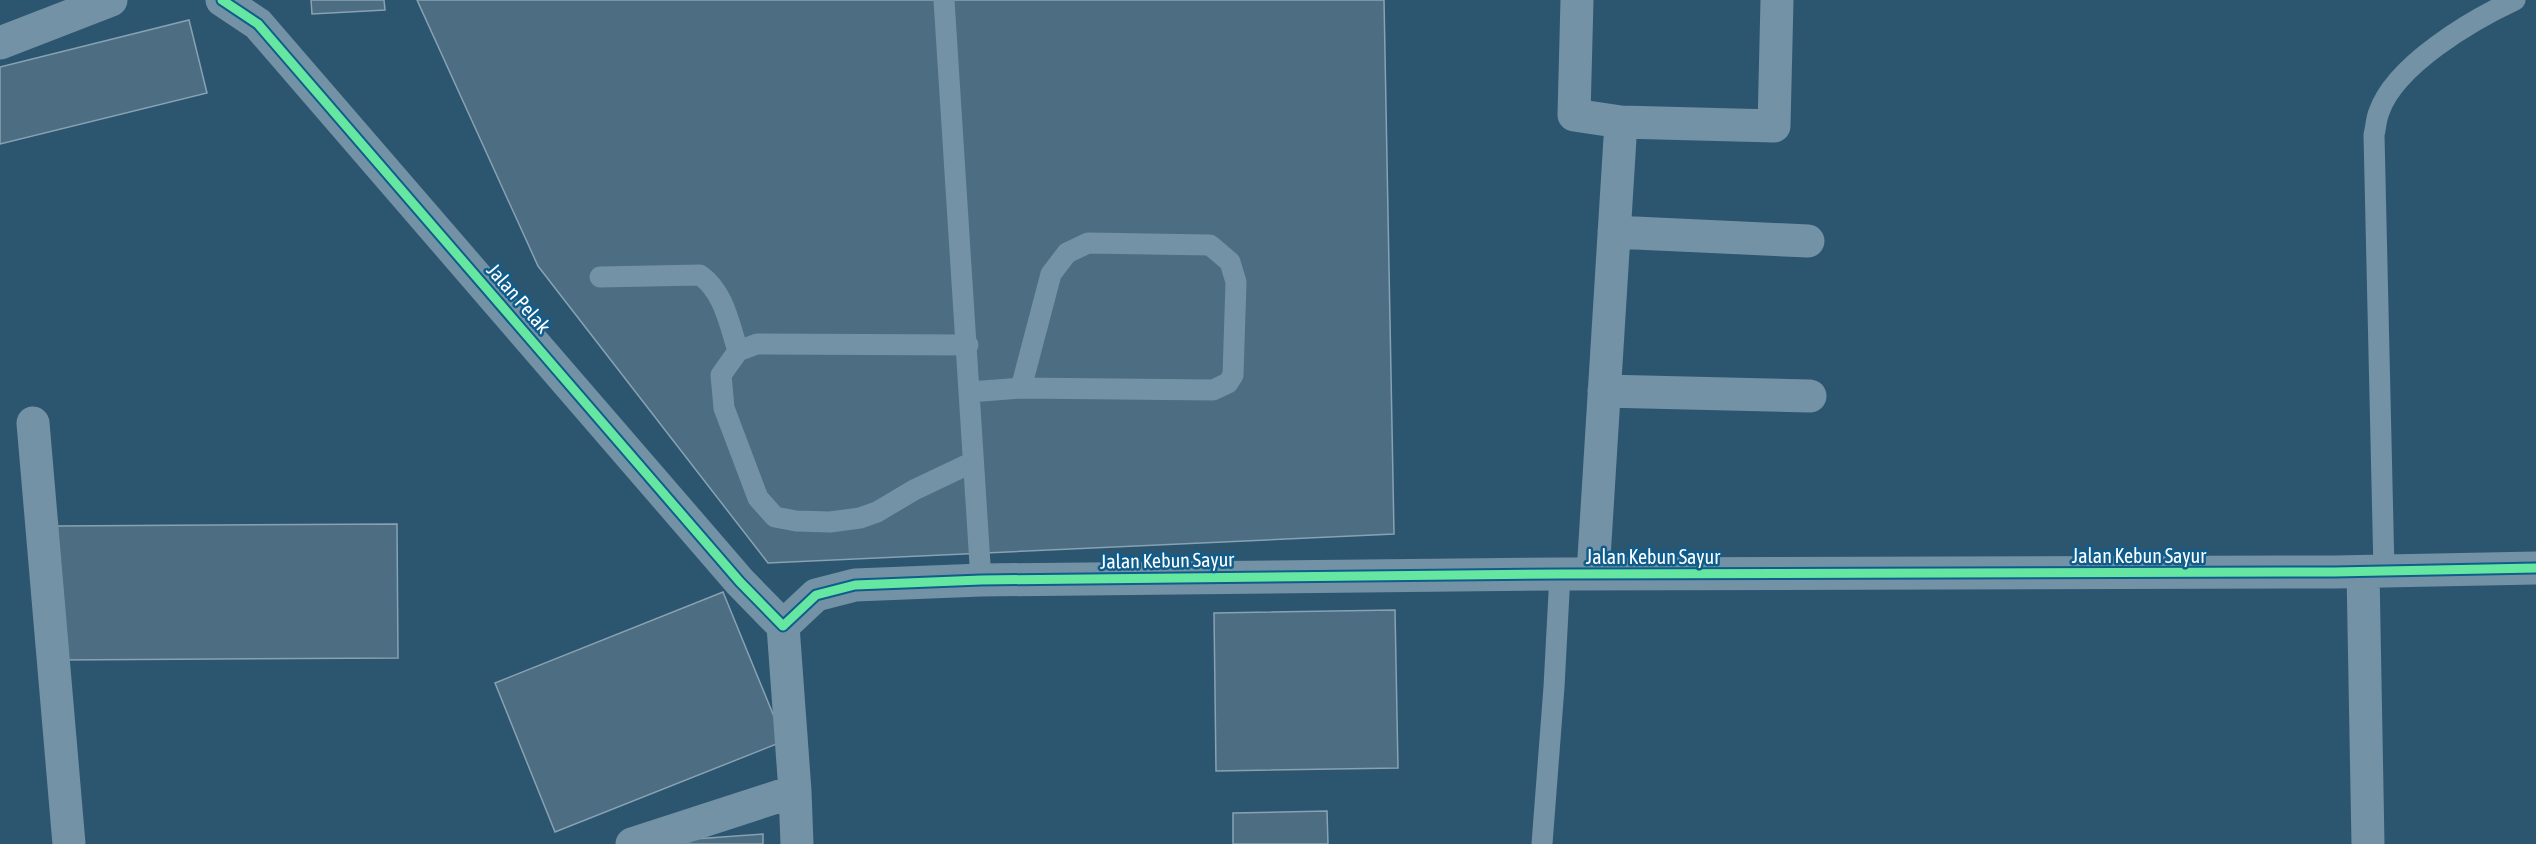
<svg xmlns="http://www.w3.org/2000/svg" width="2536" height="844" viewBox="0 0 2536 844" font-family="'Asap Condensed',sans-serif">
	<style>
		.building { fill: #4c6d82; stroke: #88a2b3; stroke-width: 1.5 }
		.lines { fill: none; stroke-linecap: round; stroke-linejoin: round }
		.lane { stroke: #7392a5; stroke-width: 21 }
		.street { stroke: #7392a5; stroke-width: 33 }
		.cycleway-casing { stroke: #105d8c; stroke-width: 13 }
		.cycleway { stroke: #66e7a1; stroke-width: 9 }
		.labels { text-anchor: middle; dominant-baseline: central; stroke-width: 5; stroke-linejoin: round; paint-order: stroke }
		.street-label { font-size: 20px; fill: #fff; stroke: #105d8c }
	</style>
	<rect width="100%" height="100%" fill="#2c5670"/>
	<path class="building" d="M311 0H384L385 10 312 14Z
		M417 0H1384L1394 534 768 563 538 266Z
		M189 20 207 93 0 144V67Z
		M397 524 398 658 58 660 57 526Z
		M723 592 784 741 555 832 495 683Z
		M1395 610 1398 768 1216 771 1214 613Z
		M1327 811 1328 844H1233V813Z
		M763 834V844H667V841Z"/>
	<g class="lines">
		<path class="lane" d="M944 0 981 580
			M600 277 700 275C724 292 729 323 738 351
			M968 345 757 344 738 351 721 375 724 408 758 498 775 517 796 521 830 522 860 518 877 512 914 490 973 462
			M970 392 1021 388 1213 390 1228 383 1233 375 1236 282 1230 262 1210 245 1088 243 1067 253 1051 274 1021 388
			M2384 571 2374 135C2376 127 2376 119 2379 112 2395 65 2472 20 2515 0
			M1542 844 1554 687 1560 574"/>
		<path class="street" d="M222 0 258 24 740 582 783 626
			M1577 0 1574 115 1621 122 1774 126 1777 0
			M0 43 111 0
			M1614 232 1808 241
			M1604 391 1810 396
			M33 423 69 844
			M2363 572 2368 844
			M1593 574 1621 122
			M783 626 816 595 855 585 981 580 1560 574 2334 572 2536 568
			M783 626 795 791 797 844
			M632 844 795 791"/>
		<g class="cycleway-casing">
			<path id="cycleway" d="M222 0 258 24 740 582 783 626 816 595 855 585 981 580 1560 574 2334 572 2536 568"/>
		</g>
		<use href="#cycleway" class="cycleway"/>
	</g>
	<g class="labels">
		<g class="street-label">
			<text transform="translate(519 298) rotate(49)">Jalan Pelak</text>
			<text x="2139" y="555">Jalan Kebun Sayur</text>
			<text x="1653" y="556">Jalan Kebun Sayur</text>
			<text transform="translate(1167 560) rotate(-1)">Jalan Kebun Sayur</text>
		</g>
	</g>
</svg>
